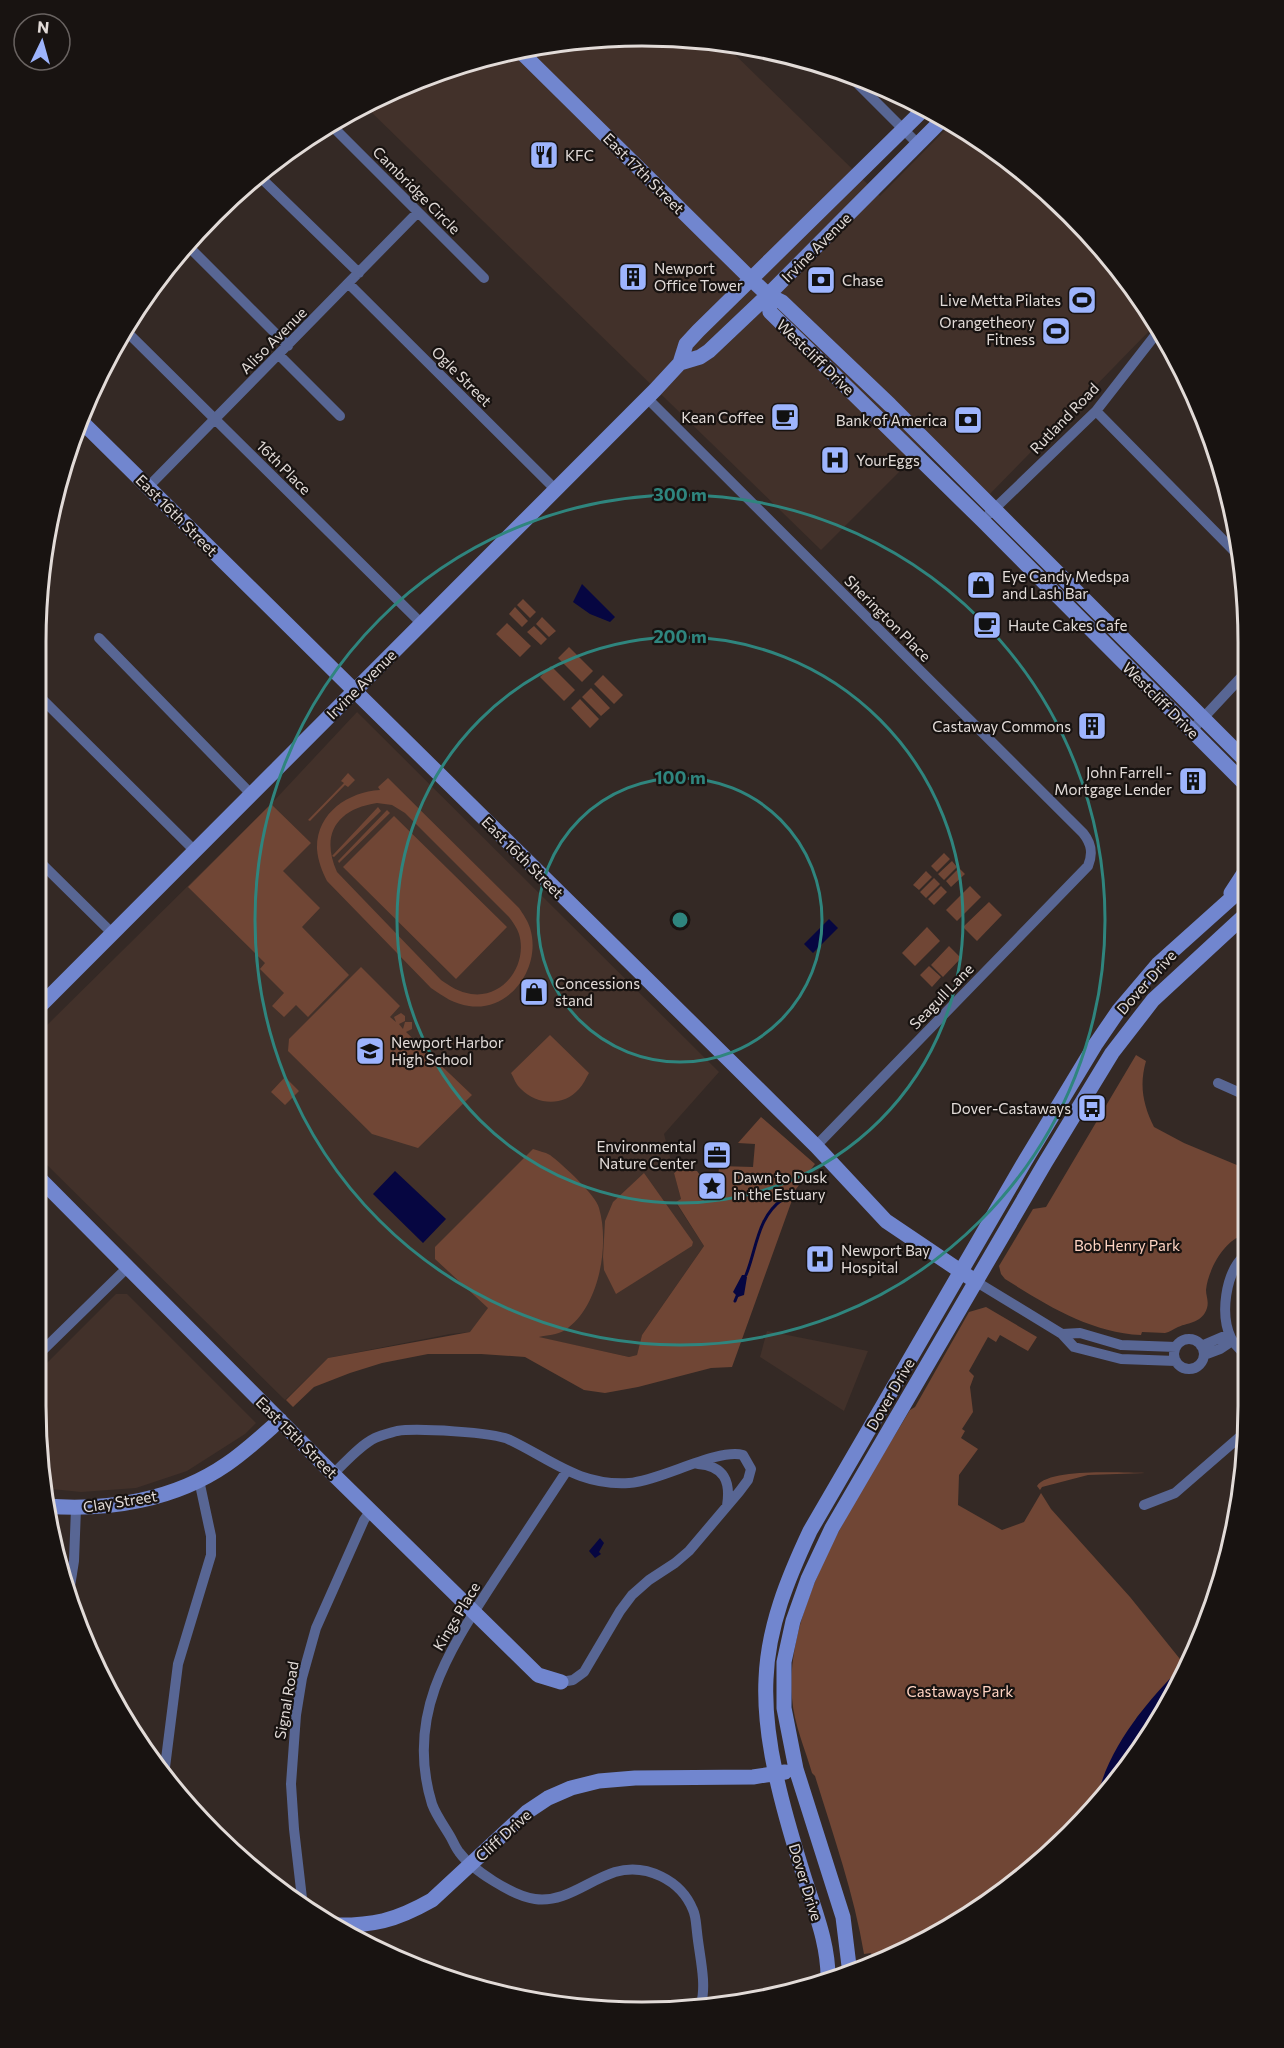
<svg xmlns="http://www.w3.org/2000/svg" width="1284" height="2048" viewBox="0 0 1284 2048" font-family="Commissioner,sans-serif">
	<style>
		.built { fill: #42312a }
		.green { fill: #704635; fill-rule: evenodd }
		.water { fill: #060641 }
		.lines { fill: none; stroke-linecap: round; stroke-linejoin: round }
		.stream { stroke: #060641; stroke-width: 3 }
		.street { stroke: #586694; stroke-width: 10 }
		.secondary { stroke: #7186cf; stroke-width: 15 }
		.ring { fill: none; stroke: #2f857e; stroke-width: 3 }
		.labels { text-anchor: middle; dominant-baseline: central; stroke-width: 4.5; stroke-linejoin: round; paint-order: stroke }
		.poi-label { font-size: 15px; fill: #e2dbd8; stroke: #181311; text-anchor: start }
		.street-label { font-size: 15px; fill: #e2dbd8; stroke: #181311 }
		.park-label { font-size: 15px; fill: #ffd4c3; stroke: #181311 }
		.rim { fill: none; stroke: #e2dbd8; stroke-width: 3 }
		.centre { fill: #2f857e; stroke: #181311; stroke-width: 3 }
		.ring-label { font-size: 18px; text-anchor: middle; font-weight: bold; fill: #2f857e; stroke: #181311; stroke-width: 4.5; stroke-linejoin: round; paint-order: stroke }
	</style>
	<rect width="100%" height="100%" fill="#342925"/>
	<path class="built" d="M682 37 724 44 880 196 951 124 1011 161 1098 243 1156 324 986 498 931 440 821 550 365 106 448 68 563 41Z
		M357 712 719 1072 664 1134 681 1199 676 1203 704 1246 642 1335 637 1355 629 1357 537 1337 470 1332 450 1334 328 1358 285 1400 41 1159V1031L271 804Z
		M116 1294H127L256 1423 245 1434 187 1471 136 1488 81 1492 42 1488 41 1369Z
		M767 1331 868 1351 844 1411 760 1357Z"/>
	<path class="green" d="M523 599 536 612 530 618 517 605Z
		M515 607 528 621 522 627 509 614Z
		M542 617 556 631 549 637 536 624Z
		M507 623 531 646 520 657 496 634Z
		M534 626 547 639 541 645 527 632Z
		M569 647 593 671 582 682 558 658Z
		M551 666 575 690 564 701 540 677Z
		M603 675 623 695 614 704 594 684Z
		M591 688 610 708 601 716 582 697Z
		M580 699 599 719 590 728 571 708Z
		M348 773 355 780 348 787 345 785 310 821 308 820 344 783 341 781Z
		M388 778 519 908C523 914 528 921 530 928 542 966 511 1012 469 1006 454 1004 444 997 431 988L327 881C322 871 318 861 317 849 316 813 348 792 380 790L378 787ZM377 803 392 805 405 813 509 917C513 922 517 928 519 934 528 964 504 999 471 994 459 992 451 987 441 980L337 872C320 834 337 809 377 803Z
		M271 804 311 843 283 871 320 908 302 927 349 975 308 1017 296 1005 284 1017 272 1006 284 993 260 969 265 963 188 887Z
		M378 807 381 811 334 857 332 856Z
		M387 810 390 813 339 863 338 861Z
		M394 816 507 927 456 979 343 867Z
		M944 853 950 859 937 872 931 866Z
		M952 861 957 867 944 880 938 874Z
		M959 868 965 874 951 887 946 881Z
		M926 871 932 877 919 890 913 885Z
		M934 878 940 884 926 898 920 892Z
		M941 886 947 892 934 905 928 899Z
		M970 886 981 897 957 921 946 910Z
		M989 902 1002 915 977 941 963 927Z
		M927 927 940 941 915 966 902 953Z
		M949 946 961 958 943 977 931 965Z
		M929 966 941 977 932 987 920 975Z
		M361 967 400 1006 390 1017 396 1022 394 1017 401 1013 405 1016V1021L399 1024 403 1029 405 1022H412V1029L406 1032 472 1095 418 1148 372 1134 288 1051 289 1039Z
		M550 1035 589 1073C586 1078 583 1085 579 1089 563 1107 537 1105 521 1089 516 1085 514 1078 511 1073Z
		M1136 1055 1146 1061C1139 1085 1143 1105 1154 1127L1184 1143 1244 1168V1235C1224 1240 1208 1270 1206 1290 1206 1296 1209 1301 1207 1308 1202 1323 1190 1322 1178 1327 1173 1329 1170 1332 1165 1333 1158 1333 1150 1332 1142 1332L1141 1335C1090 1332 1048 1306 1005 1279L1001 1274 999 1266 1033 1209 1046 1207Z
		M285 1077 299 1091 285 1105 271 1092Z
		M761 1117 815 1164 796 1189 732 1367 711 1368 638 1387 605 1393 584 1390 525 1357 481 1354H428L382 1363 350 1373 314 1387 293 1407 286 1400 328 1358 470 1332 488 1308 435 1259V1247L533 1149C538 1151 545 1152 550 1155 562 1164 596 1195 599 1208 610 1245 599 1308 565 1330 557 1335 547 1335 539 1337L629 1357 637 1355 642 1335 704 1246 676 1202 681 1199 674 1173 678 1170 697 1171 700 1175 701 1194 717 1193 719 1166 753 1167 755 1144 738 1143Z
		M644 1173 693 1242 692 1246 616 1294 604 1270 603 1257 605 1221 613 1202Z
		M986 1307 1037 1337 1028 1351 1000 1335 996 1342 988 1337 969 1371 974 1376 970 1387 973 1412 962 1429 965 1431 961 1438 978 1449 959 1475 958 1505 1002 1530 1024 1522 1041 1493 1051 1509 1130 1597 1184 1664 1137 1717 1098 1793 1096 1803 1042 1861 978 1910 883 1961 872 1956 871 1953 864 1954C854 1893 833 1835 815 1776L812 1773C805 1748 794 1725 792 1698 784 1602 863 1490 910 1410L915 1407 969 1312Z
		M1145 1473 1088 1475 1042 1487 1040 1490 1037 1486C1049 1468 1123 1473 1145 1473Z"/>
	<path class="water" d="M582 584 615 617 610 622 590 614 573 602Z
		M829 919 838 928 813 953 804 944Z
		M395 1171 446 1219 423 1243 373 1194Z
		M742 1275H745L747 1277 744 1295 738 1297 733 1292Z
		M600 1538 604 1543 599 1552 601 1554 595 1558 589 1551Z
		M1190 1658 1123 1775 1096 1803C1107 1746 1150 1698 1190 1658Z"/>
	<g class="lines">
		<path class="stream" d="M746 1275C757 1248 757 1217 783 1199
			M735 1301 737 1296"/>
		<path class="street" d="M849 75 918 144
			M330 124 484 278
			M258 175 359 273
			M187 245 288 346
			M349 284 555 489
			M127 332 421 623
			M279 355 340 416
			M647 398 1083 833C1092 844 1093 854 1088 866L816 1146
			M1096 411 1237 554
			M148 487 418 212
			M989 514 1096 411 1160 329
			M99 638 251 794
			M41 698 194 850
			M1192 730 1246 672
			M41 863 112 933
			M1218 1083 1245 1095
			M975 1281 1062 1334 1074 1347 1121 1359 1176 1361
			M1062 1334 1080 1333 1121 1345 1176 1347
			M1174 1354a15 15 0 1 1 30 0a15 15 0 1 1-30 0Z
			M1201 1346 1229 1334
			M41 1352 128 1267
			M1243 1353C1239 1348 1234 1344 1231 1338 1220 1315 1225 1274 1244 1256
			M1204 1355 1220 1349 1232 1341
			M698 1464C724 1466 731 1481 727 1506
			M566 1472C542 1508 518 1545 494 1581 448 1652 405 1716 432 1804 436 1815 444 1826 450 1836 453 1841 455 1847 459 1852 472 1870 513 1896 535 1899 565 1903 587 1881 615 1872 646 1863 681 1880 693 1910 696 1916 696 1925 697 1932 699 1954 707 1983 701 2004
			M333 1474C346 1462 359 1446 375 1438 381 1435 390 1433 397 1431 415 1428 495 1432 510 1440 552 1460 579 1486 629 1483 660 1481 717 1448 743 1455L751 1469 748 1480 739 1492 689 1551 675 1563 649 1580 632 1595 620 1611 584 1672 573 1680 561 1682
			M1144 1505 1175 1493 1243 1434
			M68 1599 74 1561 76 1508
			M164 1775 178 1664 211 1555V1536L199 1480
			M303 1907 294 1829 291 1784 296 1715 302 1678 316 1628 364 1520 371 1510"/>
		<path class="secondary" d="M520 51 752 280 768 295 782 302 890 405 1246 761
			M768 295 770 312 983 521 1246 785
			M680 363 700 357 709 351 768 295 943 119
			M80 420 730 1061 816 1146 886 1221 975 1281
			M1231 893 1246 870
			M41 1005 655 390 680 363 686 344 698 331 925 108
			M41 1180 333 1474 538 1675 561 1682
			M46 1506C108 1511 175 1500 227 1464 246 1451 263 1435 280 1420
			M331 1925C373 1926 395 1921 432 1900L527 1812 548 1798 571 1788 599 1781 635 1778 753 1777 785 1772
			M850 1974 843 1917 796 1769 784 1708V1662L793 1621 808 1579 832 1528 1045 1163 1112 1053 1153 1000 1245 915
			M828 1981C829 1941 812 1905 801 1867 783 1809 763 1739 766 1679 768 1626 788 1578 810 1531L1025 1161 1095 1045 1119 1010 1158 964 1245 886"/>
	</g>
	<g class="ring">
		<circle cx="680" cy="920" r="142"/>
		<circle cx="680" cy="920" r="283"/>
		<circle cx="680" cy="920" r="425"/>
	</g>
	<defs>
		<g id="restaurant-square" transform="scale(1.5)"><rect x="-9" y="-9" width="18" height="18" rx="4" fill="#9db4fd" stroke="#181311"/><path d="M-5-6h1v4h1v-4h1v4h1v-4h1v5L-1.5 .5V6h-2V.5L-5-1ZM5-6V6H3V1.5H1.5Q1.5-4 5-6Z" fill="#111"/></g>
		<g id="building-square" transform="scale(1.5)"><rect x="-9" y="-9" width="18" height="18" rx="4" fill="#9db4fd" stroke="#181311"/><path d="M-4-6H4V6H1V3H-1V6H-4ZM-2.5-4.3h1.7v1.8h-1.7ZM.8-4.3h1.7v1.8H.8ZM-2.5-1h1.7V.8h-1.7ZM.8-1h1.7V.8H.8Z" fill="#111"/></g>
		<g id="bank-square" transform="scale(1.5)"><rect x="-9" y="-9" width="18" height="18" rx="4" fill="#9db4fd" stroke="#181311"/><path d="M-6-4H6V4H-6ZM0-2.3a2.3 2.3 0 1 0 0 4.6a2.3 2.3 0 1 0 0-4.6Z" fill="#111"/></g>
		<g id="stadium-square" transform="scale(1.5)"><rect x="-9" y="-9" width="18" height="18" rx="4" fill="#9db4fd" stroke="#181311"/><path d="M0-5a6.5 5 0 1 0 0 10a6.5 5 0 1 0 0-10ZM-3.5-1.8h7v3.6h-7Z" fill="#111"/></g>
		<g id="cafe-square" transform="scale(1.5)"><rect x="-9" y="-9" width="18" height="18" rx="4" fill="#9db4fd" stroke="#181311"/><path d="M-5.5-4.5H6V0H3Q3 3.5 0 3.5H-2.5Q-5.5 3.5-5.5 0ZM3-3.2v2h1.7v-2ZM-6 4.5H4V6H-6Z" fill="#111"/></g>
		<g id="hospital-square" transform="scale(1.5)"><rect x="-9" y="-9" width="18" height="18" rx="4" fill="#9db4fd" stroke="#181311"/><path d="M-5-5h3v3.5h4V-5h3V5h-3V1.5h-4V5h-3Z" fill="#111"/></g>
		<g id="shop-square" transform="scale(1.5)"><rect x="-9" y="-9" width="18" height="18" rx="4" fill="#9db4fd" stroke="#181311"/><path d="M-5-2.5h2.3a2.7 3.5 0 0 1 5.4 0H5L5.5 6h-11ZM-1.5-2.5h3a1.5 2.3 0 0 0-3 0Z" fill="#111"/></g>
		<g id="school-square" transform="scale(1.5)"><rect x="-9" y="-9" width="18" height="18" rx="4" fill="#9db4fd" stroke="#181311"/><path d="M0-5L7-2L0 1L-7-2ZM-4 1L0 2.5L4 1V4Q0 6-4 4Z" fill="#111"/></g>
		<g id="bus-square" transform="scale(1.5)"><rect x="-9" y="-9" width="18" height="18" rx="4" fill="#9db4fd" stroke="#181311"/><path d="M-5-6H5V4H4V6H2V4H-2V6H-4V4H-5ZM-3.5-4V0h7V-4ZM-3.5 1.2v1.5H-2V1.2ZM2 1.2v1.5H3.5V1.2Z" fill="#111"/></g>
		<g id="office-square" transform="scale(1.5)"><rect x="-9" y="-9" width="18" height="18" rx="4" fill="#9db4fd" stroke="#181311"/><path d="M-6-3h4V-5.5h4V-3h4V5H-6ZM-1-4.5V-3h2v-1.5ZM-6 0V1H6V0Z" fill="#111"/></g>
		<g id="sight-square" transform="scale(1.5)"><rect x="-9" y="-9" width="18" height="18" rx="4" fill="#9db4fd" stroke="#181311"/><path d="M0-6L1.8-2.2L6-1.7L2.9 1.2L3.7 5.4L0 3.3L-3.7 5.4L-2.9 1.2L-6-1.7L-1.8-2.2Z" fill="#111"/></g>
	</defs>
	<g fill-rule="evenodd">
		<use href="#restaurant-square" x="544" y="155"/>
		<use href="#building-square" x="633" y="277"/>
		<use href="#bank-square" x="821" y="280"/>
		<use href="#stadium-square" x="1082" y="300"/>
		<use href="#stadium-square" x="1056" y="331"/>
		<use href="#cafe-square" x="785" y="417"/>
		<use href="#bank-square" x="968" y="420"/>
		<use href="#hospital-square" x="835" y="460"/>
		<use href="#shop-square" x="981" y="585"/>
		<use href="#cafe-square" x="987" y="625"/>
		<use href="#building-square" x="1092" y="726"/>
		<use href="#building-square" x="1193" y="781"/>
		<use href="#shop-square" x="534" y="992"/>
		<use href="#school-square" x="370" y="1051"/>
		<use href="#bus-square" x="1092" y="1108"/>
		<use href="#office-square" x="717" y="1155"/>
		<use href="#sight-square" x="712" y="1186"/>
		<use href="#hospital-square" x="820" y="1259"/>
	</g>
	<g class="labels">
		<g class="poi-label">
			<text x="565" y="155">KFC</text>
			<text x="654" y="268">Newport<tspan x="654" dy="17">Office Tower</tspan></text>
			<text x="842" y="280">Chase</text>
			<text x="1061" y="300" text-anchor="end">Live Metta Pilates</text>
			<text x="1035" y="322" text-anchor="end">Orangetheory<tspan x="1035" dy="17">Fitness</tspan></text>
			<text x="764" y="417" text-anchor="end">Kean Coffee</text>
			<text x="947" y="420" text-anchor="end">Bank of America</text>
			<text x="856" y="460">YourEggs</text>
			<text x="1002" y="576">Eye Candy Medspa<tspan x="1002" dy="17">and Lash Bar</tspan></text>
			<text x="1008" y="625">Haute Cakes Cafe</text>
			<text x="1071" y="726" text-anchor="end">Castaway Commons</text>
			<text x="1172" y="772" text-anchor="end">John Farrell -<tspan x="1172" dy="17">Mortgage Lender</tspan></text>
			<text x="555" y="983">Concessions<tspan x="555" dy="17">stand</tspan></text>
			<text x="391" y="1042">Newport Harbor<tspan x="391" dy="17">High School</tspan></text>
			<text x="1071" y="1108" text-anchor="end">Dover-Castaways</text>
			<text x="696" y="1146" text-anchor="end">Environmental<tspan x="696" dy="17">Nature Center</tspan></text>
			<text x="733" y="1177">Dawn to Dusk<tspan x="733" dy="17">in the Estuary</tspan></text>
			<text x="841" y="1250">Newport Bay<tspan x="841" dy="17">Hospital</tspan></text>
		</g>
		<g class="street-label">
			<text transform="translate(644 173) rotate(45)">East 17th Street</text>
			<text transform="translate(417 190) rotate(45)">Cambridge Circle</text>
			<text transform="translate(816 247) rotate(-45)">Irvine Avenue</text>
			<text transform="translate(273 340) rotate(-45)">Aliso Avenue</text>
			<text transform="translate(816 357) rotate(44)">Westcliff Drive</text>
			<text transform="translate(462 376) rotate(45)">Ogle Street</text>
			<text transform="translate(1064 418) rotate(-46)">Rutland Road</text>
			<text transform="translate(284 467) rotate(45)">16th Place</text>
			<text transform="translate(177 515) rotate(45)">East 16th Street</text>
			<text transform="translate(888 618) rotate(45)">Sherington Place</text>
			<text transform="translate(361 684) rotate(-45)">Irvine Avenue</text>
			<text transform="translate(1161 700) rotate(45)">Westcliff Drive</text>
			<text transform="translate(523 857) rotate(45)">East 16th Street</text>
			<text transform="translate(1146 982) rotate(-48)">Dover Drive</text>
			<text transform="translate(941 996) rotate(-46)">Seagull Lane</text>
			<text transform="translate(890 1394) rotate(-60)">Dover Drive</text>
			<text transform="translate(297 1437) rotate(45)">East 15th Street</text>
			<text transform="translate(120 1501) rotate(-9)">Clay Street</text>
			<text transform="translate(456 1616) rotate(-59)">Kings Place</text>
			<text transform="translate(286 1700) rotate(-80)">Signal Road</text>
			<text transform="translate(503 1835) rotate(-42)">Cliff Drive</text>
			<text transform="translate(806 1882) rotate(73)">Dover Drive</text>
		</g>
		<g class="park-label">
			<text x="1127" y="1245">Bob Henry Park</text>
			<text x="960" y="1691">Castaways Park</text>
		</g>
	</g>
	<path d="M0 0H1284V2048H0ZM642 46H642A596 596 0 0 1 1238 642V1406A596 596 0 0 1 642 2002H642A596 596 0 0 1 46 1406V642A596 596 0 0 1 642 46Z" fill="#181311" fill-rule="evenodd"/>
	<path class="rim" d="M642 46H642A596 596 0 0 1 1238 642V1406A596 596 0 0 1 642 2002H642A596 596 0 0 1 46 1406V642A596 596 0 0 1 642 46Z"/>
	<circle cx="680" cy="920" r="9" class="centre"/>
	<g class="ring-label">
		<text x="680" y="501">300 m</text>
		<text x="680" y="643">200 m</text>
		<text x="680" y="784">100 m</text>
	</g>
	<g transform="translate(42 42) rotate(5)"><circle r="28" fill="#181311" stroke="#696361" stroke-width="1.5"/>
	<path d="M0-4.5L10 22L0 15L-10 22Z" fill="#9db4fd"/>
	<text y="-9" font-size="16" font-weight="bold" text-anchor="middle" fill="#e2dbd8">N</text>
	</g>
</svg>
